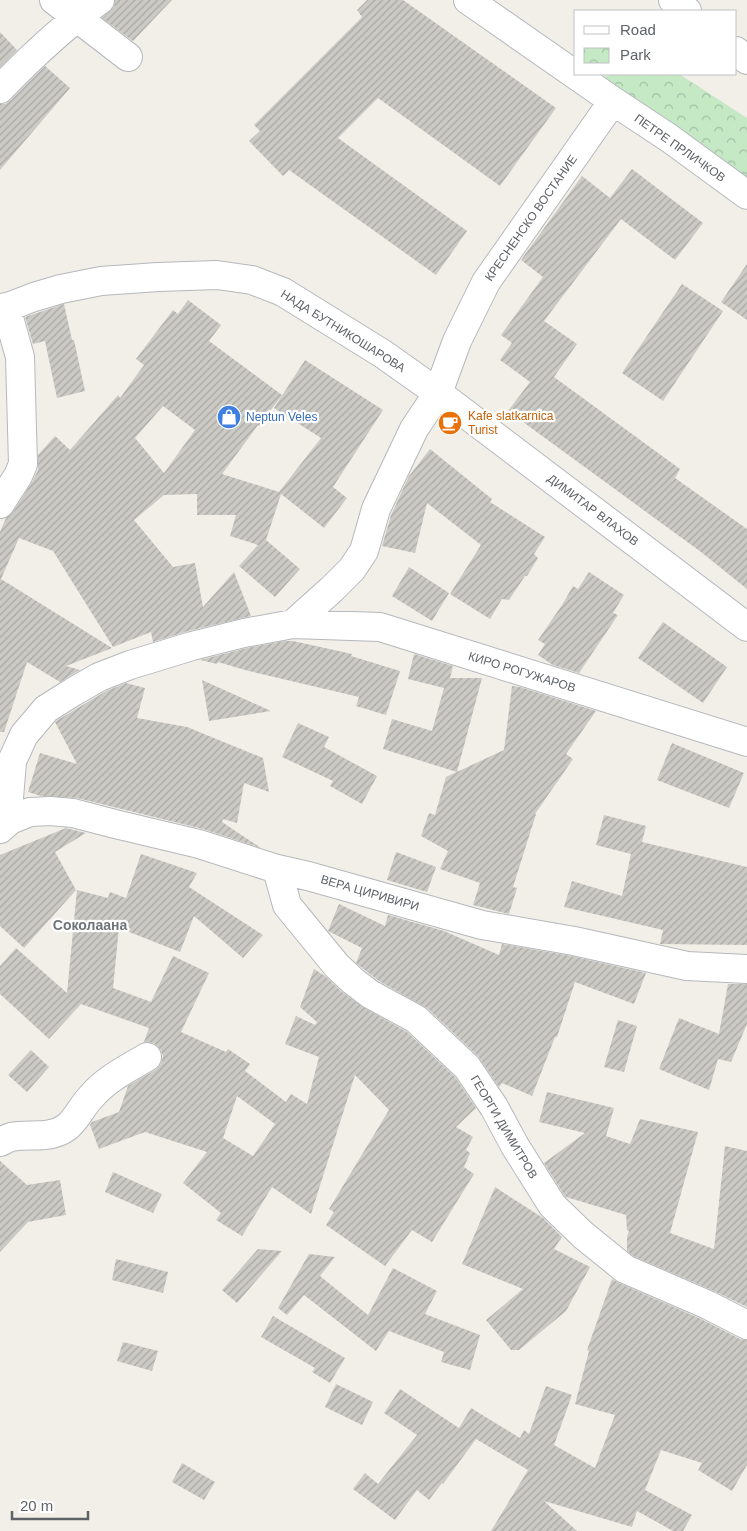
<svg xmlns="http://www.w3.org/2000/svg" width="747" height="1531" viewBox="0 0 747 1531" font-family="Helvetica,sans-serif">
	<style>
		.park { fill: url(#park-crowns) }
		.building { fill: url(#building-hatch); fill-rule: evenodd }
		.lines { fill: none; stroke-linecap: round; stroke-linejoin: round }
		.minor-casing { stroke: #b5b8bc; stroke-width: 30 }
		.minor { stroke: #fff; stroke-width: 28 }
		.labels { text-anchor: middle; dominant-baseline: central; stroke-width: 4.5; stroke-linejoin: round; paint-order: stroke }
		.street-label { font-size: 12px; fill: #5f6368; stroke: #fff }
		.food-label { font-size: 12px; fill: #c56008; stroke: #fff; text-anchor: start }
		.shop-label { font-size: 12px; fill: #366cbe; stroke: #fff; text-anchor: start }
		.neighbourhood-label { font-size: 14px; font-weight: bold; fill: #70757a; stroke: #fff }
	</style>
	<defs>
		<pattern id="park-crowns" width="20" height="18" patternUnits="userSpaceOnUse" patternTransform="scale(1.25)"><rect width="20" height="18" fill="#c5e8c5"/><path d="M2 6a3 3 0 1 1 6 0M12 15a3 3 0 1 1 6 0" fill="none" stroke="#a3c0a4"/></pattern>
		<pattern id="building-hatch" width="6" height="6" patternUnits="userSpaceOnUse" patternTransform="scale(1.25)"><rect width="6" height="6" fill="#cccac5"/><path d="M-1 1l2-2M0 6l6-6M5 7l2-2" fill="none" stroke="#a9a8a4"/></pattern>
	</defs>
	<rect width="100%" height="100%" fill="#f1efe8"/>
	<path class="park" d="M613 74H679L747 118V182L598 79Z"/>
	<path class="building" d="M115 0H172L133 41 102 18 114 7Z
		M367 0H403L556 108 500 186 378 98 338 138 467 231 436 275 289 170 283 176 249 141 260 131 254 125 362 17 357 10Z
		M0 32 17 50 0 67Z
		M45 66 70 88 0 170V104H5L11 100Z
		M632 169 703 223 675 260 621 219 544 321 577 344 554 377 680 469 675 478 747 529V589L701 552 508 411 530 382 500 360 512 343 501 335 543 277 521 260 582 176 610 198Z
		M747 264V320L721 302Z
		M682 284 723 311 663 401 622 373Z
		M188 300 221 325 209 341 282 395 259 426 258 425 222 474 279 492 321 438 274 408 305 360 383 410 333 487 347 498 324 528 281 494 266 540 300 569 275 597 239 566 258 545 230 536 236 515H197V494L164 495 134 520 173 567 195 563 203 607 234 572 251 616 188 631 153 642 151 632 113 647 53 551 19 538 1 579 112 648 66 666 80 670 60 682 27 662 4 732H0V532L6 518 13 512 32 482 38 470V455L55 436 70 450 118 395 120 398 144 365 136 359 173 310 178 314ZM163 406 195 430 164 473 135 438Z
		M64 304 72 340H74L85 391 57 398 45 341 33 344 25 317Z
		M430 449 492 499 490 502 545 537 534 554 538 558 527 576H525L509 600 502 599 490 619 450 594 481 545 427 503 415 553 382 546 391 515 409 476Z
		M409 567 449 593 432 621 392 596Z
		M589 572 624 595 613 613 618 615 579 673 553 665 538 655 545 644 538 640 562 605 573 586 578 589Z
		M663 622 727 667 703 703 638 658Z
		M284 641H293L352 654 351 656 400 671 386 715 356 706 359 697 245 670 218 662 217 664 200 660 247 648Z
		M414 654 453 666 450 678H482L457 772 383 749 392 719 432 731 444 688 408 679Z
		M202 680 271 711 209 721Z
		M126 683 145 688 137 718 187 727 263 758 269 792 244 783 237 823 223 819 222 822 261 848 203 829 77 798 41 796 28 792 40 753 77 764 55 722 56 721 106 691Z
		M512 686 520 687 596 711 566 754 573 759 535 814H536L513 887 517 888 509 914 473 905 480 883 440 869 448 851 421 836 429 813 435 815 446 777 504 750Z
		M298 723 329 737 324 747 377 776 362 804 330 786 333 781 282 757Z
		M672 743 744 773 729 808 657 780Z
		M604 815 646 826 642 842 747 867V945L660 944 663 930 564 907 572 881 622 896 631 854 596 845Z
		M66 828 86 833 55 852 76 890 24 948 0 926V855Z
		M396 852 436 867 427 892 387 880Z
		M141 854 197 873 189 887 263 935 243 958 194 916 180 952 119 928 113 988 151 1002 173 956 209 973 181 1032 226 1052 228 1049 250 1064 245 1071 286 1102 291 1094 307 1104 319 1057 285 1044 296 1016 315 1025 317 1022 300 1007 314 969 325 976 342 992 361 1006 407 1032 455 1077 476 1108 456 1127 473 1137 466 1150 470 1153 464 1167 474 1174 432 1242 412 1230 385 1266 326 1225 334 1212 329 1209 389 1110 355 1075 311 1214 272 1187 242 1236 216 1220 221 1213 183 1183 207 1152 145 1132 99 1149 90 1125 92 1122 119 1112 128 1086 155 1070 161 1064 163 1056 160 1049 154 1043 144 1042 149 1028 81 1004 49 1039 0 994V966L16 948 67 993 77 890 108 898 110 892 126 898ZM237 1096 275 1124 253 1156 223 1138Z
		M339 904 385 926 388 915 444 931 499 955 502 944 571 956 646 973 634 1004 575 982 557 1037H555L532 1096 502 1083 499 1087 478 1056 427 1008 379 981 356 963 362 948 328 931Z
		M728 984H747V1024L731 1062 718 1059 709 1090 659 1069 679 1018 719 1034Z
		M618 1020 637 1026 624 1072 604 1067Z
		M31 1050 49 1067 27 1092 8 1075Z
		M547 1092 614 1108 606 1136 630 1144 640 1119 698 1132 670 1233 714 1249 725 1146 747 1151V1307L714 1291 633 1256 627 1251V1237L629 1231 627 1230 626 1215 566 1197 564 1195 544 1163 585 1133 539 1122Z
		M0 1161 27 1185 60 1180 66 1215 28 1222 0 1252Z
		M113 1172 162 1194 153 1213 105 1192Z
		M495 1187 543 1218 562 1237 554 1249 590 1267 566 1311 519 1350H511L486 1320 523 1289 462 1264Z
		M258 1249 282 1251 237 1303 222 1290Z
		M309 1254 335 1257 320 1276 368 1315 393 1268 437 1291 425 1314 480 1335 470 1370 441 1362 444 1352 389 1331 376 1351 304 1295 287 1315 278 1308Z
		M116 1259 168 1272 163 1293 112 1280Z
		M612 1279 619 1283 701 1319 740 1339 747 1340V1465L732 1491 698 1470 702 1463 661 1450 645 1490 692 1515 683 1531H673L637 1511 632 1527 544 1501 577 1531H491L528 1470 476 1439 443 1484 442 1483 429 1500 417 1490 395 1520 353 1489 365 1473 378 1484 417 1435 384 1413 400 1389 459 1428 471 1408 520 1438 524 1430 529 1434 546 1386 572 1395 554 1445 595 1468 615 1415 575 1404 589 1351 587 1350Z
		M273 1316 345 1358 330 1383 312 1372 315 1368 261 1337Z
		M123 1342 158 1351 152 1371 117 1361Z
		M336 1384 373 1402 362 1425 325 1407Z
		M182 1463 215 1482 204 1500 172 1482Z"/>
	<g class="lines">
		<g class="minor-casing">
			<path id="minor" d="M54 0 128 57
				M468 0 613 101 669 138 747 195
				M673 0 687 11
				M736 51 747 60
				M0 89C31 57 64 26 100 0
				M0 310 34 297 61 289 101 281 158 277 217 275 252 280 283 292 383 354 438 393 747 627
				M0 504 18 476 23 464 20 357 6 307
				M293 624 380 627 747 742
				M10 820 9 798 12 761 24 735 46 709 73 692 99 677 130 665 192 646 244 633 293 624 332 589 352 569 364 551 376 509 414 429 438 393 457 341 486 282 613 101
				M0 829 10 820 30 812 50 811 73 813 115 824 199 844 277 869 308 876 482 925 574 941 687 966 747 969
				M277 869 287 905 337 966 353 981 370 994 416 1019 467 1067 494 1107 515 1146 552 1205 583 1235 625 1269 708 1305 747 1325
				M0 1142C3 1141 7 1138 11 1137 29 1133 50 1140 67 1127 77 1119 82 1106 91 1097 106 1079 127 1069 147 1057"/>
		</g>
		<use href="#minor" class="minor"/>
	</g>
	<defs>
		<g id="shop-disc" transform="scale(1.25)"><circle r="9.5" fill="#3f7fe0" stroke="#fff"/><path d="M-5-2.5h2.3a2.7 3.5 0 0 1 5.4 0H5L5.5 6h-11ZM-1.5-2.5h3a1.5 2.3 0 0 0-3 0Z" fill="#fff"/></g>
		<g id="cafe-disc" transform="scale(1.25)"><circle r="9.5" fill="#e8710a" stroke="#fff"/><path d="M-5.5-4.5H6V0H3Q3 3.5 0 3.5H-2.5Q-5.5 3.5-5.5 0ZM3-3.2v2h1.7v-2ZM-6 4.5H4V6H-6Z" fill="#fff"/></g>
	</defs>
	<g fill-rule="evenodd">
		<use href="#shop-disc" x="229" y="417"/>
		<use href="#cafe-disc" x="450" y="423"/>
	</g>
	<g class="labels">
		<g class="street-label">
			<text transform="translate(680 148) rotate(35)">ПЕТРЕ ПРЛИЧКОВ</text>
			<text transform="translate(531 218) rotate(-55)">КРЕСНЕНСКО ВОСТАНИЕ</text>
			<text transform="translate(343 331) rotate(32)">НАДА БУТНИКОШАРОВА</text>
			<text transform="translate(593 510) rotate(37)">ДИМИТАР ВЛАХОВ</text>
			<text transform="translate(522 672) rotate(17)">КИРО РОГУЖАРОВ</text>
			<text transform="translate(370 893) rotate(16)">ВЕРА ЦИРИВИРИ</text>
			<text transform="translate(504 1127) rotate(59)">ГЕОРГИ ДИМИТРОВ</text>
		</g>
		<g class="food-label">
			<text x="468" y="416">Kafe slatkarnica<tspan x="468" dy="14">Turist</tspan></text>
		</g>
		<g class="shop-label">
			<text x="246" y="417">Neptun Veles</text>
		</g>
		<g class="neighbourhood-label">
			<text x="90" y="925">Соколаана</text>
		</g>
	</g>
	<rect x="574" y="10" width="162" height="65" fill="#ffffff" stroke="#bfc1c3"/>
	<rect x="584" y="26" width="25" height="8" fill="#ffffff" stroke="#bfc1c3"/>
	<text x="620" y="35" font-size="15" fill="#5f6368">Road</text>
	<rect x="584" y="48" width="25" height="15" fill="url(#park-crowns)" stroke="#bfc1c3"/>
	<text x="620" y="60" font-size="15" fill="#5f6368">Park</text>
	<path d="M12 1511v8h76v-8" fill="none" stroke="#5f6368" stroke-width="2.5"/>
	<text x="20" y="1511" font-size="15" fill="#5f6368" stroke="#ffffff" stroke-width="4" paint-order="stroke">20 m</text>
</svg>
